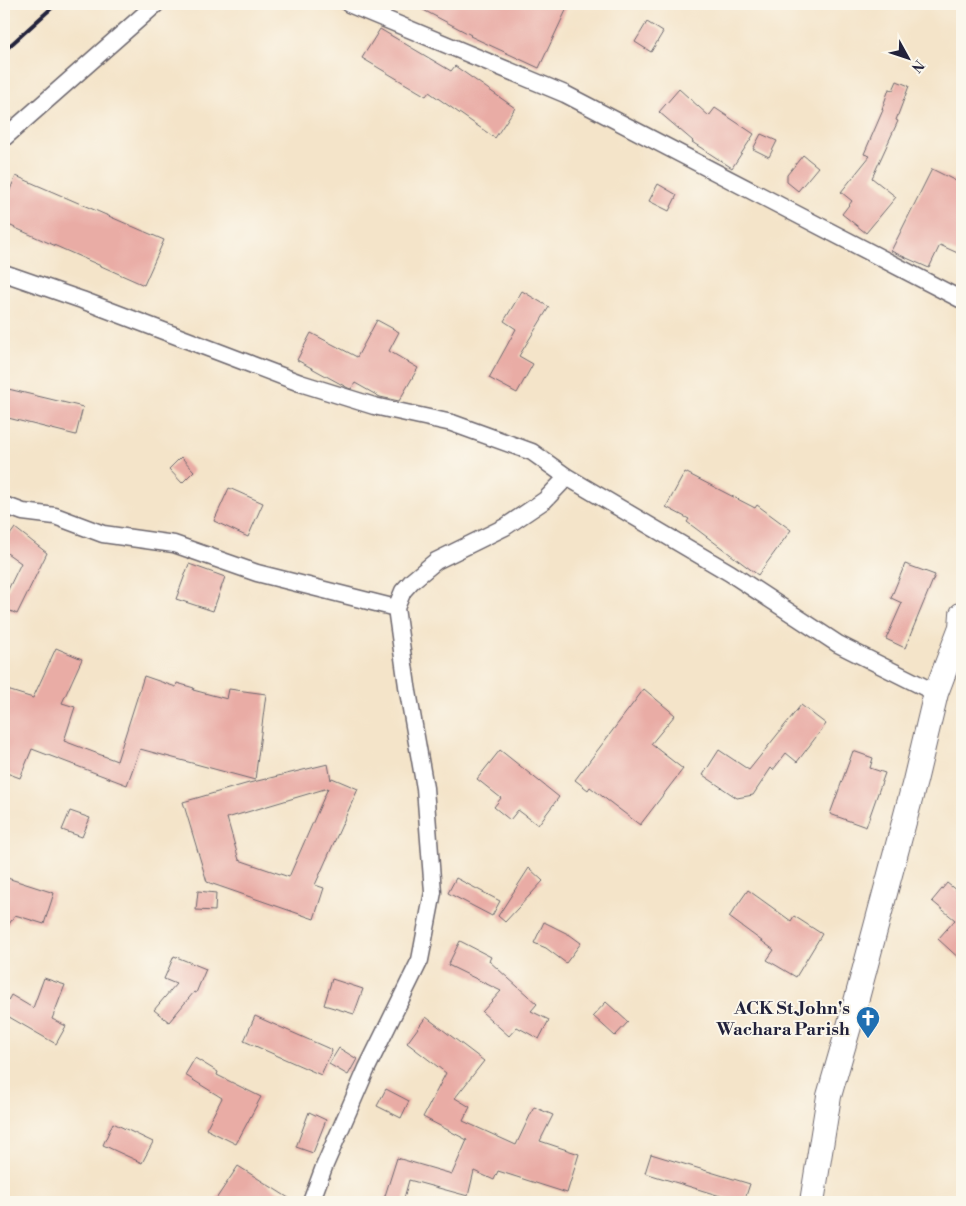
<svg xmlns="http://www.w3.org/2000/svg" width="966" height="1206" viewBox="0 0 966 1206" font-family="'Libre Bodoni',serif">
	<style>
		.building { fill: #e9aca5; fill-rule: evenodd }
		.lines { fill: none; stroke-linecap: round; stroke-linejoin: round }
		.minor-casing { stroke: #6c666d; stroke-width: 19 }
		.secondary-casing { stroke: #6c666d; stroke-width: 26 }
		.minor { stroke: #fff; stroke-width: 16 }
		.secondary { stroke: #fff; stroke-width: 24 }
		.rail { stroke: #22223b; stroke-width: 4 }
		.labels { text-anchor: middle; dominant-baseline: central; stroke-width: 4; stroke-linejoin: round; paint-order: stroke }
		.poi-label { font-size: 18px; font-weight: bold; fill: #22223b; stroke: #fbf7ec; text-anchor: end }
	</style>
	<rect width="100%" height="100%" fill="#fbf7ec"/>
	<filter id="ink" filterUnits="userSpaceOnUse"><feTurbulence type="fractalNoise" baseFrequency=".02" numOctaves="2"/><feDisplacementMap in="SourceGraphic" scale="10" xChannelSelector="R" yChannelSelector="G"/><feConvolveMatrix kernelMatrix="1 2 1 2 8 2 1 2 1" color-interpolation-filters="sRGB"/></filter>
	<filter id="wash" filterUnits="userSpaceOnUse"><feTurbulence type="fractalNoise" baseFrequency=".0096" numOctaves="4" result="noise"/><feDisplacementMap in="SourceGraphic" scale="20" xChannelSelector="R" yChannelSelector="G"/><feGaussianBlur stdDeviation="1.12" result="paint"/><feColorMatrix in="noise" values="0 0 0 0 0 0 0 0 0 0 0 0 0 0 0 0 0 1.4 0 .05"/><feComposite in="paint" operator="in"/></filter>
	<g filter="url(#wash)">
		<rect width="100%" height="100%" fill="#f4e4c9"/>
		<g id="blocks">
			<path class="building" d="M412 4H569L539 68 470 36 471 35Z
				M647 22 663 32 651 52 635 42Z
				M380 29 451 71 455 66 515 108 495 138 429 92 426 96 362 58Z
				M897 81 909 86 896 120 898 121 872 178 896 197 866 233 842 214 852 201 841 192 870 156 864 154 883 110 882 109 889 89 893 90Z
				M679 89 709 116 715 108 754 134 732 168 692 142 693 141 659 112Z
				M761 134 777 141 769 157 753 149Z
				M803 155 818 167 798 191 787 182V175Z
				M932 169 962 184V255L940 245 929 268 891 251Z
				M16 176 164 240 144 285 4 223V203Z
				M658 184 677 195 669 211 649 201Z
				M522 291 549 307 519 356 533 364 517 393 489 378 516 329 504 321Z
				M377 320 399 332 389 351 418 368 399 401 380 397 355 383 351 389 348 388 297 360 311 333 357 357Z
				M4 388 83 407 76 435 4 417Z
				M181 457 194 471 182 483 169 469Z
				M685 472 755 508 757 505 791 530 758 575 687 522 689 519 666 507Z
				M229 488 263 503 248 537 214 521Z
				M15 528 47 553 17 614 4 608V598L21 563 4 551V543Z
				M189 564 225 577 213 611 176 599Z
				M905 564 935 575 905 648 886 639 902 603 891 598Z
				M56 648 82 659 62 703 75 707 64 741 117 761 144 676 176 687 177 683 194 688 193 690 227 699 229 689 266 694 255 780 140 749 127 785 32 749 20 778 4 772V689L33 698Z
				M644 689 675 715 651 744 683 769 640 825 590 787 588 790 575 780Z
				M801 705 826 724 797 762 786 753 773 770 771 768 753 795 737 798 703 775 719 750 749 770Z
				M500 750 559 797 538 825 518 810 510 820 494 807 501 798 477 779Z
				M853 751 873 758 870 768 885 773 866 827 830 814Z
				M328 764 331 780 332 778 358 789 315 885 324 888 314 919 207 882 183 802 249 783ZM328 788 289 877 239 860 227 818Z
				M70 811 90 818 82 837 62 830Z
				M529 868 543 881 505 922 498 916Z
				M4 877 54 893 44 924 15 915 4 932Z
				M456 878 500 901 492 916 448 893Z
				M947 883 962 895V961L938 939 955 920 932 901Z
				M748 890 791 921 794 916 822 934 796 977 767 960 774 950 729 917Z
				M198 891 216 893 215 911 196 910Z
				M544 922 570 935 581 943 566 963 546 948 534 943Z
				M460 941 491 957 489 961 537 1004 531 1011 549 1020 539 1039 517 1027 509 1036 482 1012 501 991 448 965Z
				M174 956 206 969 196 993 194 992 169 1022 154 1010 176 984 164 979Z
				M44 978 65 985 52 1019 66 1026 56 1044 4 1014V1008L11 995 33 1008Z
				M332 979 363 989 354 1014 324 1005Z
				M606 1002 628 1022 615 1036 593 1016Z
				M255 1016 332 1050 321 1075 244 1041Z
				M426 1017 484 1061 455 1098 470 1107 463 1121 516 1145 534 1107 553 1115 540 1141 579 1154 567 1193 498 1171 494 1180 474 1171 468 1196 409 1180 403 1202H383L397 1158 452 1174 467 1140 423 1117 446 1073 407 1043Z
				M339 1048 357 1059 348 1075 329 1064Z
				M195 1058 218 1072 217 1075 261 1097 236 1144 206 1129 222 1098 185 1075Z
				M386 1089 409 1101 401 1118 377 1106Z
				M309 1112 326 1120 313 1153 296 1147Z
				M113 1123 153 1142 142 1163 103 1145Z
				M651 1154 750 1184 744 1202H740L645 1173Z
				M238 1166 295 1202H214Z"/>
		</g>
	</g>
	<g filter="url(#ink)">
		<use href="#blocks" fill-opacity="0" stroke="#6c666d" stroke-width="1"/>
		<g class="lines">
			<g class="minor-casing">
				<path id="minor" d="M349 4 565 94 960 299 962 298
					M4 138 156 4
					M4 273 82 300 300 383 374 406 452 423 532 452 567 477 730 573 838 644 936 693
					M4 505 23 512 55 516 103 534 174 544 257 573 396 608
					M311 1202 324 1167 367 1068 420 960 433 892 425 788 407 686 396 608 403 591 412 581 436 561 505 527 545 500 567 477"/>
			</g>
			<g class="secondary-casing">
				<path id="secondary" d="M812 1202 829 1096 854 1009 915 781 936 693 961 627 962 614"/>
			</g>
			<use href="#minor" class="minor"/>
			<use href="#secondary" class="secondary"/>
			<path class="rail" d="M4 51 56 4"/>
		</g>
	</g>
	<defs>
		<g id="church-pin" transform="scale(1.25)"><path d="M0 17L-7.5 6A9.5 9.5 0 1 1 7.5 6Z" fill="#1f6fb2" stroke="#fbf7ec"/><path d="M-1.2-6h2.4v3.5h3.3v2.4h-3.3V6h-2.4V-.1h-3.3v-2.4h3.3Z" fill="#fff"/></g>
	</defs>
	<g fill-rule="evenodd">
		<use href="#church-pin" x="868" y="1018"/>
	</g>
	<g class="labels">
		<g class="poi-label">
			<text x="850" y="1008">ACK St.John's<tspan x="850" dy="21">Wachara Parish</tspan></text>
		</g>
	</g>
	<rect width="966" height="1206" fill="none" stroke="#fbf7ec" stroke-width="20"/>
	<g transform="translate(908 58) rotate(130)" stroke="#fbf7ec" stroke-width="4" paint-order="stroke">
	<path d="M0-4L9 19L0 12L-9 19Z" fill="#22223b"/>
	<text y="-8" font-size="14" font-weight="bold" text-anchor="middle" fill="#22223b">N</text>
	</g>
</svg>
